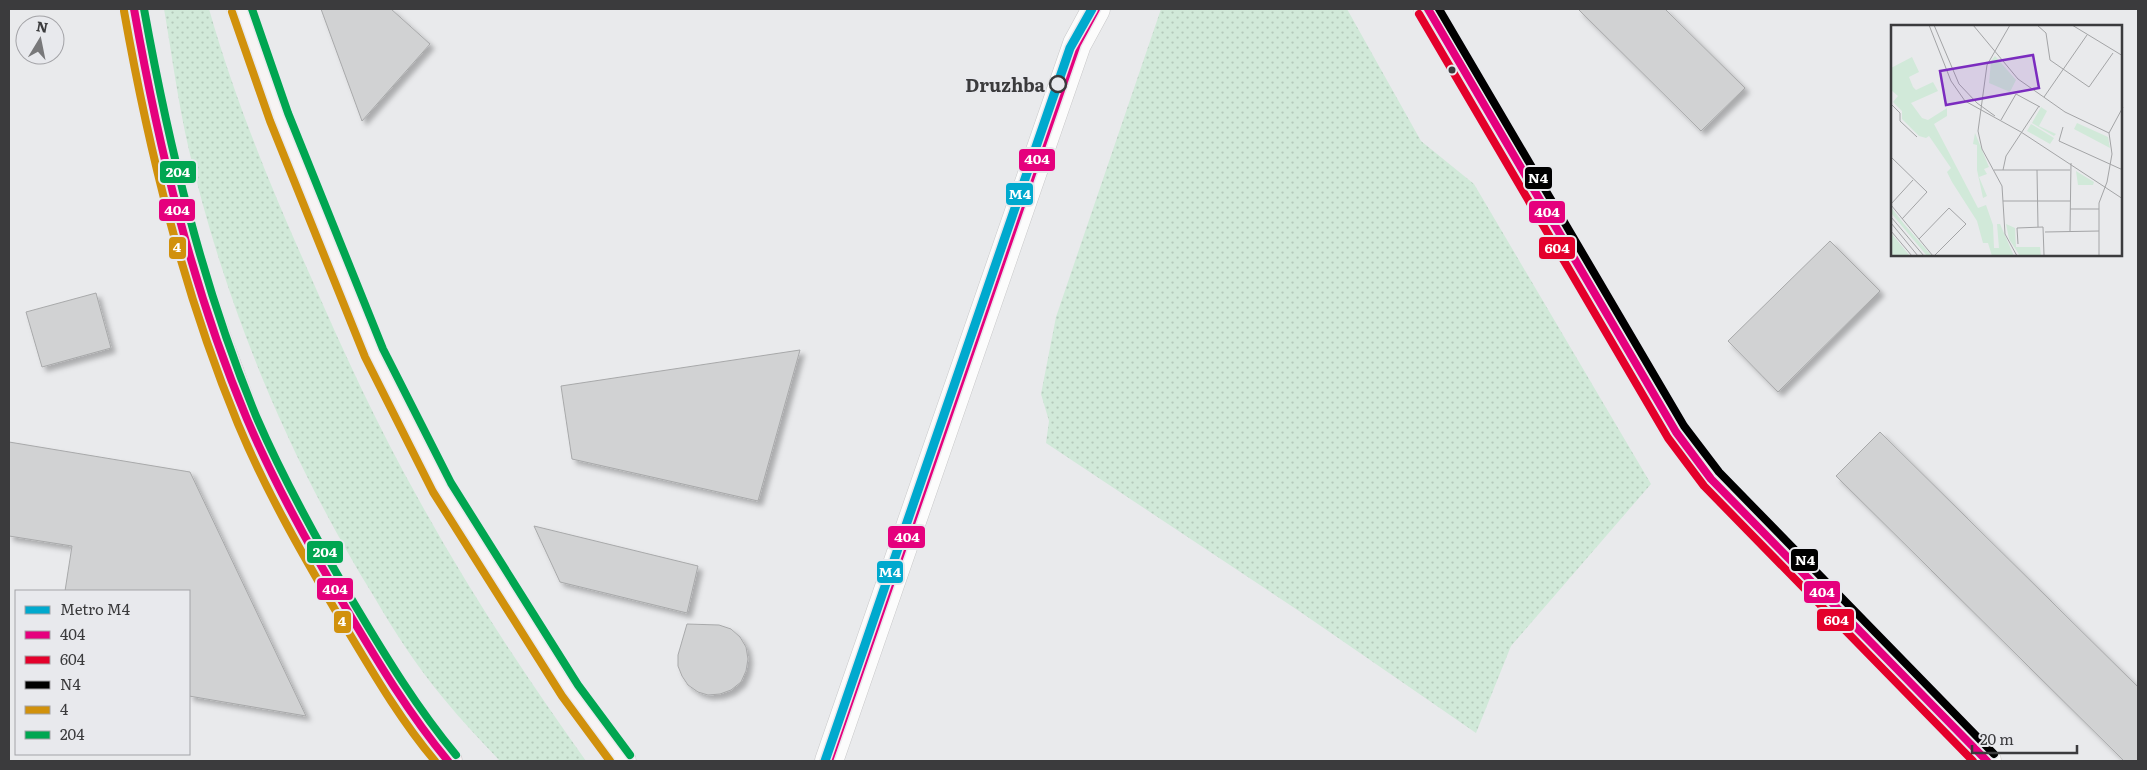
<svg xmlns="http://www.w3.org/2000/svg" width="2147" height="770" viewBox="0 0 2147 770" font-family="Literata,serif">
	<style>
		.green { fill: url(#green-dots) }
		.building { fill: #d1d2d3; stroke: #a8a9aa; filter: url(#shadow) }
		.lines { fill: none; stroke-linecap: round; stroke-linejoin: round }
		.minor-casing { stroke: #c8c8c9; stroke-width: 29 }
		.major-casing { stroke: #c9c2c3; stroke-width: 29 }
		.minor { stroke: #fcfcfc; stroke-width: 28 }
		.major { stroke: #f7f4f4; stroke-width: 28 }
		.bus-1-casing { stroke: #e8e9ed; stroke-width: 11 }
		.bus-2-casing { stroke: #e8e9ed; stroke-width: 11 }
		.bus-3-casing { stroke: #e8e9ed; stroke-width: 11 }
		.bus-4-casing { stroke: #e8e9ed; stroke-width: 11 }
		.bus-5-casing { stroke: #e8e9ed; stroke-width: 11 }
		.bus-1 { stroke: #e5007d; stroke-width: 8 }
		.bus-2 { stroke: #e4002b; stroke-width: 8 }
		.bus-3 { stroke: #000; stroke-width: 8 }
		.bus-4 { stroke: #d1910c; stroke-width: 8 }
		.bus-5 { stroke: #00a651; stroke-width: 8 }
		.metro-1-casing { stroke: #e8e9ed; stroke-width: 12 }
		.metro-1 { stroke: #00a9ce; stroke-width: 9 }
		.bus-dot { fill: #3b3b3d; stroke: #e8e9ed; stroke-width: 2 }
		.stop-dot { fill: #e8e9ed; stroke: #3b3b3d; stroke-width: 2.5 }
		.labels { text-anchor: middle; dominant-baseline: central; stroke-width: 4; stroke-linejoin: round; paint-order: stroke }
		.stop-label { font-size: 18px; font-weight: bold; fill: #3b3b3d; stroke: #e8e9ed; text-anchor: end }
		.inset-road { fill: none; stroke: #a3a4a6; stroke-width: 1 }
		.view { fill: #7b2cbf; fill-opacity: 0.15; stroke: #7b2cbf; stroke-width: 2.5 }
		.inset-edge { fill: none; stroke: #3b3b3d; stroke-width: 2.5 }
		.line-badge { stroke: #e8e9ed; stroke-width: 2 }
		.badge-label { font-size: 14px; text-anchor: middle; font-weight: bold; fill: #fff }
	</style>
	<defs>
		<pattern id="green-dots" width="8" height="8" patternUnits="userSpaceOnUse" patternTransform="scale(1.25)"><rect width="8" height="8" fill="#d1e9d9"/><path d="M2 2h.1M6 6h.1" fill="none" stroke="#b4c9bb" stroke-width="1.8" stroke-linecap="round"/></pattern>
		<filter id="shadow"><feDropShadow dx="4.5" dy="4.5" stdDeviation="2.5" flood-color="#0004"/></filter>
	</defs>
	<rect width="100%" height="100%" fill="#e9eaec"/>
	<path class="green" d="M164 9H209C235 100 271 188 310 275 343 351 378 427 419 500 469 591 526 677 586 761H500C481 741 462 721 444 699 417 667 394 631 373 595 289 459 225 305 189 150 178 103 172 55 164 9Z
		M1161 9H1347L1421 141 1474 184 1651 484 1511 646 1476 733 1299 611 1046 443 1049 421 1041 394 1056 317Z"/>
	<path class="building" d="M321 9H391L430 44 362 121Z
		M1578 9H1665L1745 88 1701 131Z
		M1830 241 1880 291 1778 392 1728 341Z
		M96 293 111 348 42 367 26 312Z
		M800 350 758 501 572 459 561 386Z
		M1880 432 2138 687V761H2124L1836 476Z
		M9 442 190 472 306 716 189 696V591H65L72 546 9 536Z
		M534 526 698 566 687 613 560 582Z
		M687 624 719 625 731 629 740 637 746 647 748 659 746 671 741 682 731 690 720 694 708 695 698 692 688 685 682 676 678 666V655Z"/>
	<g class="lines">
		<g class="minor-casing">
			<path id="minor" d="M1428 9 1676 432 1711 479 1987 761
				M829 761 1077 44 1096 9"/>
		</g>
		<g class="major-casing">
			<path id="major" d="M134 9C155 133 184 255 230 373 237 393 244 414 254 435 281 495 313 553 347 610 378 662 408 716 448 761
				M241 9 279 117 374 353 442 488 570 691 622 761"/>
		</g>
		<use href="#minor" class="minor"/>
		<use href="#major" class="major"/>
		<g class="bus-1-casing">
			<path id="bus-1" d="M134 9C159 149 192 288 247 419 275 485 310 548 347 610 378 662 409 714 448 761
				M1428 9 1676 432 1711 479 1987 761
				M829 761 1077 44 1096 9"/>
		</g>
		<g class="bus-2-casing">
			<path id="bus-2" d="M1419 14 1668 438 1704 486 1973 761"/>
		</g>
		<g class="bus-3-casing">
			<path id="bus-3" d="M1439 9 1684 426 1719 472 1994 754"/>
		</g>
		<g class="bus-4-casing">
			<path id="bus-4" d="M124 11C149 151 183 291 238 424 265 489 301 552 337 613 368 664 397 716 435 761
				M232 12 270 121 365 357 433 492 562 696 610 761"/>
		</g>
		<g class="bus-5-casing">
			<path id="bus-5" d="M144 9C169 147 202 285 256 416 284 481 319 544 355 605 386 657 417 708 456 755
				M252 9 288 113 383 349 451 483 578 685 630 755"/>
		</g>
		<use href="#bus-1" class="bus-1"/>
		<use href="#bus-2" class="bus-2"/>
		<use href="#bus-3" class="bus-3"/>
		<use href="#bus-4" class="bus-4"/>
		<use href="#bus-5" class="bus-5"/>
		<g class="metro-1-casing">
			<path id="metro-1" d="M825 761 1070 48 1092 9"/>
		</g>
		<use href="#metro-1" class="metro-1"/>
	</g>
	<circle class="bus-dot" cx="1452" cy="70" r="4.5"/>
	<circle class="stop-dot" cx="1058" cy="84" r="8"/>
	<g class="labels">
		<g class="stop-label">
			<text x="1045" y="84">Druzhba</text>
		</g>
	</g>
	<g transform="translate(1891 25)">
		<rect width="231" height="231" fill="#e9eaec"/>
		<path d="M104 31 125 55 119 67 98 58 100 36ZM21 32 28 47 18 52 22 62 25 65 42 57 47 66 20 78 31 93 37 95 56 83V91L43 99 87 183 95 180 102 200 103 223H108L106 199H109L123 231H101L97 218H92L86 196 61 157 56 147 60 143 38 111 35 113 28 111 11 94V86L2 77 7 71 0 65V43ZM150 82 156 86 148 101 165 109 163 111 141 98ZM186 98 217 112 219 123 183 104ZM140 99 163 113 159 119 136 106ZM84 108 98 142 93 144 96 149 88 152 96 171 92 173 86 145V120L82 119ZM185 146 203 157 202 160H187ZM0 182 13 199 41 231H36L0 188ZM115 199 124 203 125 222H149L150 231H129L118 214ZM0 208 19 231H0Z" fill="#d1e9d9"/>
		<path class="inset-road" d="M38 0 60 56 74 76 130 107 232 174M43 0 68 59 86 78 104 91M82 0 127 54 174 87 218 108M119 0 96 40 87 106 91 124 111 161 114 209 126 231M146 0 155 8 159 35 198 62 222 28M181 0 232 31M153 72 196 10M0 79 9 88V96L26 112M110 95 125 69 149 82M172 102 168 116 232 145M0 132 36 167 11 194M103 145H179M112 145 115 131 148 81M146 145 147 202M112 176H179M0 179 22 155M0 180 42 231M179 184H208M0 192 33 231M0 198 27 231M0 206 21 231M179 206 180 138M154 207 208 206M28 214 58 183 75 199 43 231M127 219 126 203 152 202 153 230M208 231V178L216 157 221 129 218 108 232 82"/>
		<path class="view" d="M142 30 148 63 55 80 49 46Z"/>
		<rect width="231" height="231" class="inset-edge"/>
	</g>
	<g class="line-badge">
		<rect x="1018" y="148" width="38" height="24" rx="5" fill="#e5007d"/>
		<rect x="159" y="160" width="38" height="24" rx="5" fill="#00a651"/>
		<rect x="1524" y="166" width="29" height="24" rx="5" fill="#000"/>
		<rect x="1005" y="182" width="29" height="24" rx="5" fill="#00a9ce"/>
		<rect x="158" y="198" width="38" height="24" rx="5" fill="#e5007d"/>
		<rect x="1528" y="200" width="38" height="24" rx="5" fill="#e5007d"/>
		<rect x="168" y="236" width="19" height="24" rx="5" fill="#d1910c"/>
		<rect x="1538" y="236" width="38" height="24" rx="5" fill="#e4002b"/>
		<rect x="887" y="525" width="39" height="24" rx="5" fill="#e5007d"/>
		<rect x="306" y="540" width="38" height="24" rx="5" fill="#00a651"/>
		<rect x="1790" y="548" width="29" height="24" rx="5" fill="#000"/>
		<rect x="876" y="560" width="28" height="24" rx="5" fill="#00a9ce"/>
		<rect x="316" y="577" width="38" height="24" rx="5" fill="#e5007d"/>
		<rect x="1803" y="580" width="38" height="24" rx="5" fill="#e5007d"/>
		<rect x="1816" y="608" width="39" height="24" rx="5" fill="#e4002b"/>
		<rect x="333" y="610" width="19" height="24" rx="5" fill="#d1910c"/>
	</g>
	<g class="badge-label">
		<text x="1037" y="164">404</text>
		<text x="178" y="177">204</text>
		<text x="1538" y="183">N4</text>
		<text x="1020" y="199">M4</text>
		<text x="177" y="215">404</text>
		<text x="1547" y="217">404</text>
		<text x="177" y="252">4</text>
		<text x="1557" y="253">604</text>
		<text x="907" y="542">404</text>
		<text x="325" y="557">204</text>
		<text x="1805" y="565">N4</text>
		<text x="890" y="577">M4</text>
		<text x="335" y="594">404</text>
		<text x="1822" y="597">404</text>
		<text x="1836" y="625">604</text>
		<text x="342" y="626">4</text>
	</g>
	<rect width="2147" height="770" fill="none" stroke="#3b3b3d" stroke-width="20"/>
	<rect x="15" y="590" width="175" height="165" fill="#e8e9ed" stroke="#a3a3a7"/>
	<rect x="25" y="606" width="25" height="8" fill="#00a9ce" stroke="#a3a3a7"/>
	<text x="60" y="615" font-size="15" fill="#3b3b3d">Metro M4</text>
	<rect x="25" y="631" width="25" height="8" fill="#e5007d" stroke="#a3a3a7"/>
	<text x="60" y="640" font-size="15" fill="#3b3b3d">404</text>
	<rect x="25" y="656" width="25" height="8" fill="#e4002b" stroke="#a3a3a7"/>
	<text x="60" y="665" font-size="15" fill="#3b3b3d">604</text>
	<rect x="25" y="681" width="25" height="8" fill="#000000" stroke="#a3a3a7"/>
	<text x="60" y="690" font-size="15" fill="#3b3b3d">N4</text>
	<rect x="25" y="706" width="25" height="8" fill="#d1910c" stroke="#a3a3a7"/>
	<text x="60" y="715" font-size="15" fill="#3b3b3d">4</text>
	<rect x="25" y="731" width="25" height="8" fill="#00a651" stroke="#a3a3a7"/>
	<text x="60" y="740" font-size="15" fill="#3b3b3d">204</text>
	<g transform="translate(40 40) rotate(10)"><circle r="24" fill="#e8e9ed" stroke="#a3a3a7"/>
	<path d="M0-4L9 19L0 12L-9 19Z" fill="#78787a"/>
	<text y="-8" font-size="14" font-weight="bold" text-anchor="middle" fill="#3b3b3d">N</text>
	</g>
	<path d="M1972 745v8h105v-8" fill="none" stroke="#3b3b3d" stroke-width="2.5"/>
	<text x="1980" y="745" font-size="15" fill="#3b3b3d" stroke="#e8e9ed" stroke-width="4" paint-order="stroke">20 m</text>
</svg>
